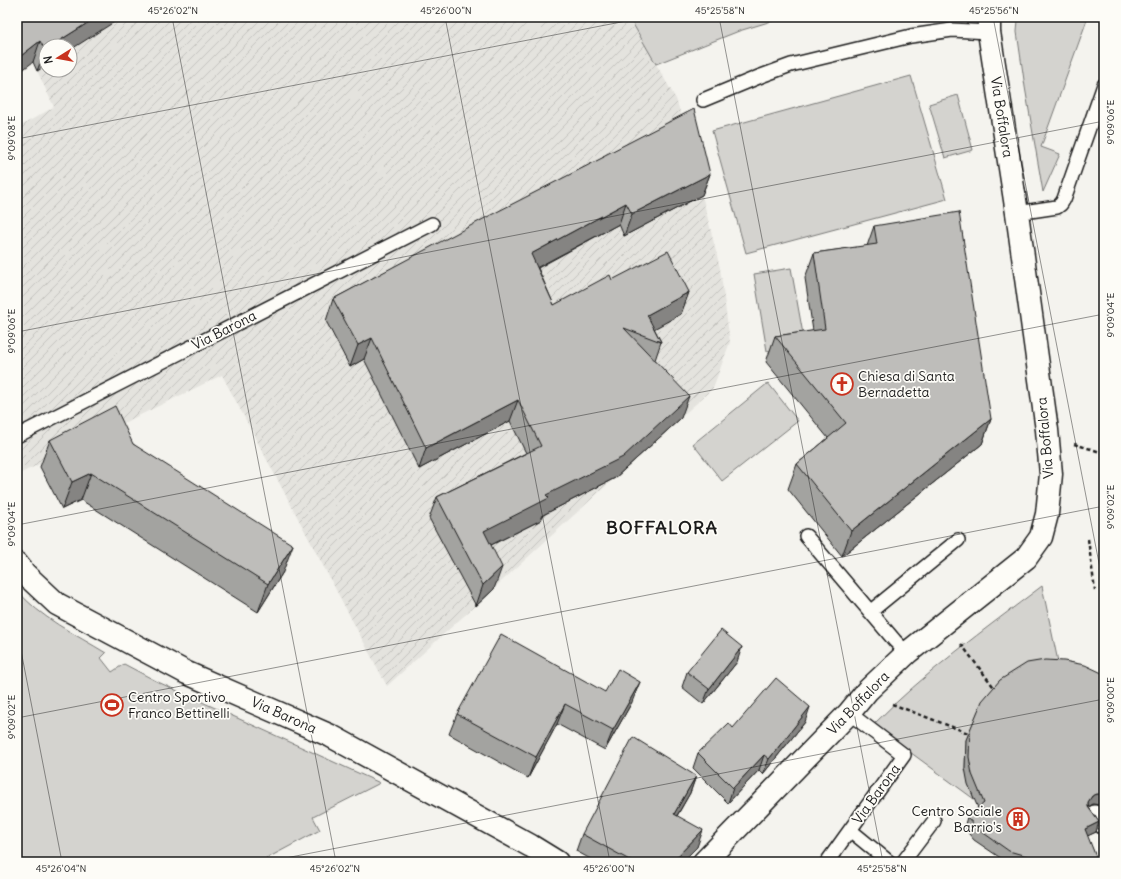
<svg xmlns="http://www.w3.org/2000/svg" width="1121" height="879" viewBox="0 0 1121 879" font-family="Delius,sans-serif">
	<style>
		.industrial { fill: url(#industrial-furrows); fill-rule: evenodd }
		.green { fill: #d4d3cf; stroke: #787876 }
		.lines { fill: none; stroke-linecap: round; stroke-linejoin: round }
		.service-casing { stroke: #1c1c1c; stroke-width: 16 }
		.pedestrian-casing { stroke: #1c1c1c; stroke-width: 22 }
		.minor-casing { stroke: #1c1c1c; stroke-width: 25 }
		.path { stroke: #1c1c1c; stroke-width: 2.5; stroke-dasharray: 4 3; stroke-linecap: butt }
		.service { stroke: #fdfcf7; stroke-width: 13 }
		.pedestrian { stroke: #fdfcf7; stroke-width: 19 }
		.minor { stroke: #fdfcf7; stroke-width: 22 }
		.wall { fill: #a3a3a0; stroke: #1c1c1c }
		.shaded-wall { fill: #858482; stroke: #1c1c1c }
		.building { fill: #bebdba; stroke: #1c1c1c }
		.ticks { fill: none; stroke: #1c1c1c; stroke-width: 1; stroke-opacity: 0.45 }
		.labels { text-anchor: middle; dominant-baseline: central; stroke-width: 3.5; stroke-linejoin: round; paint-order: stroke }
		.street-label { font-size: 14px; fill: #1c1c1c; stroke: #fdfcf7 }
		.poi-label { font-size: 14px; fill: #1c1c1c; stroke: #fdfcf7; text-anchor: start }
		.district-label { font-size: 18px; font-weight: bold; letter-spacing: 1px; fill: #1c1c1c; stroke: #fdfcf7 }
		.neatline { fill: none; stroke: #1c1c1c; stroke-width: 1.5 }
		.ticks-label { font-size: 10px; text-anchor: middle; fill: #1c1c1c }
	</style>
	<defs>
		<pattern id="industrial-furrows" width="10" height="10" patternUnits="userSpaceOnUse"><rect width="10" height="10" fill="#e4e3de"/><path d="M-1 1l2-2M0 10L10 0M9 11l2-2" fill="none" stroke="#c3c2be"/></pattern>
	</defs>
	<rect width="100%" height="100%" fill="#f4f3ee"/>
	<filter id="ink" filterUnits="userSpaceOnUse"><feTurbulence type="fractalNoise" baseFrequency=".025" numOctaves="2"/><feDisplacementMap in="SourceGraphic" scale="8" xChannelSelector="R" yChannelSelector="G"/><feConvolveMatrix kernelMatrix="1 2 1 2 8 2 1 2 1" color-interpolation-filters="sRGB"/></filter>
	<g filter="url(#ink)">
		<path class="industrial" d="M17 17H629L676 99 686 130 720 268 730 342 713 388 387 686 222 375 17 475V128L54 107 33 62 17 38ZM46 46H70V70H46Z"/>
		<path class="green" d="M629 17H785L739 31 656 64Z
			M1021 17H1088L1041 147 1060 154 1043 192 1025 87 1017 32 1018 20Z
			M911 76 947 199 746 253 712 131Z
			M958 95 973 150 945 158 929 104Z
			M791 268 805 345 767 351 754 274Z
			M768 383 798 421 722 481 693 444Z
			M1042 586 1060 671 978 711 966 740 965 768 974 799 873 725C924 673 984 630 1042 586Z
			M17 590C40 618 75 634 106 653L101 658 112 672 124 664 158 682 380 783 313 817 320 830 260 862H17Z"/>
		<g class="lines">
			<g class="service-casing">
				<path id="service" d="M703 100 761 76 791 65 911 36 952 30 989 32
					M1017 213 1057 207 1061 204 1064 199 1104 85
					M17 436 432 224
					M806 536 895 641 907 653
					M870 612 958 540
					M850 830 889 862
					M827 862 904 755 849 713
					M903 862 934 821"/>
			</g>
			<g class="pedestrian-casing">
				<path id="pedestrian" d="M1095 815 1104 825"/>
			</g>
			<g class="minor-casing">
				<path id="minor" d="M17 564 25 574 57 604 187 673 331 736 531 846 557 862
					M704 862 849 713 867 691 907 653 1026 558 1041 537 1047 514 1051 474 1047 430 1017 213 989 32V17"/>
			</g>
			<path class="path" d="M1074 444 1104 453
				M1088 539 1095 590
				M961 644 996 690
				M892 704 968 733"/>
			<use href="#service" class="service"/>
			<use href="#pedestrian" class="pedestrian"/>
			<use href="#minor" class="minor"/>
		</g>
		<path class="wall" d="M17 17 46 46V65L37 71 33 62Z
			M603 156 710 174 702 195 624 236 619 224 538 268 554 305 612 280 689 292 681 314 654 328 661 342 655 360 681 418 615 478 543 515 541 520 491 545 494 589 476 606 429 518 437 497 526 453 510 421 419 469 364 359 350 367 326 321 333 299 603 158Z
			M874 226 991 419 982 444 842 556 788 489 797 464 828 438 766 362 775 336 813 331 805 278 814 253 867 246Z
			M50 440 133 444 283 572 258 612 81 500 62 509 40 467Z
			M737 662 703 704 682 687 687 672Z
			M1104 674V809L1099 805 1093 804 1088 806 1099 822 1096 832 1087 836 1098 862H1007L1005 861 974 840 964 828 967 817 978 808 968 784 965 768 966 740 970 730Z
			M605 692 632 702 605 750 557 724 528 778 449 734 457 714Z
			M805 722 763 774 759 770 728 803 693 768 698 753 733 728Z
			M696 776 690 793 677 816 697 847 682 862H596L576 851 582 834Z"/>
		<path class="shaded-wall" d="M97 17H122L70 50V46H51Z
			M40 41 33 62 17 74V59Z
			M46 49V65L37 71 45 50Z
			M710 174 702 195 624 236 632 214Z
			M626 203 619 224 523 275 531 254Z
			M689 292 681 314 643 335 647 315Z
			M372 338 364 359 350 367 358 345Z
			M689 396 681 418 615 478 543 515 541 520 477 552 484 531Z
			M518 400 510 421 419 469 426 448Z
			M991 419 982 444 842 556 851 531Z
			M91 473 81 500 62 509 72 482Z
			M293 545 283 572 258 612 268 584Z
			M502 567 494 589 476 606 483 585Z
			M742 647 737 662 703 704 709 689Z
			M640 682 632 702 605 750 613 730Z
			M565 704 557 724 528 778 536 757Z
			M810 707 805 722 763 774 769 759Z
			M764 755 759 770 728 803 733 788Z
			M696 776 690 793 668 831 674 814Z
			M1097 794H1103L1099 805 1093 804 1088 807V802L1092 796Z
			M1099 822 1096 832 1081 839 1085 829Z
			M703 830 697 847 682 862H672Z"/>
		<path class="building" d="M17 17H97L51 46H46V49L45 50 40 41 17 59Z
			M694 109 710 174 632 214 626 203 531 254 554 305 610 275 612 280 668 251 689 292 647 315 661 342 624 328 689 396 623 457 546 495 549 498 484 531 502 567 483 585 437 497 541 446 518 400 426 448 372 338 358 345 333 299 487 217 604 157 603 156Z
			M959 212 991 419 851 531 797 464 846 423 775 336 825 329 814 253 877 244 874 226Z
			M115 406 133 444 293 545 268 584 91 473 72 482 50 440Z
			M721 630 742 647 709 689 687 672Z
			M501 634 605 692 618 669 640 682 613 730 565 704 536 757 457 714Z
			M1045 660 1064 661 1085 665 1104 674V795L1103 794H1097L1092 796 1088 802V807L1099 822 1085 829 1098 862H1047L1009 851 978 829 967 817 984 803 972 774 969 757 970 730 982 701 1000 680 1027 663Z
			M776 678 810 707 769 759 764 755 733 788 698 753 729 723 733 728Z
			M633 737 696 776 674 814 703 830 672 862H633L582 834Z"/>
	</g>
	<path class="ticks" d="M172 17 336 862M445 17 610 862M719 17 883 862M993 17 1104 589M17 139 647 17M17 332 1104 121M17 525 1104 314M17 630 62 862M17 718 1104 506M265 862 1104 699"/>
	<defs>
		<g id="church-ring" transform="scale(1.15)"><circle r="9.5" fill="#fdfcf7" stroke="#c8321e" stroke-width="1.5"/><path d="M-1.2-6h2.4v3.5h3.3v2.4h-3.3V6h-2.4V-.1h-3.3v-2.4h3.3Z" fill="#c8321e"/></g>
		<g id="stadium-ring" transform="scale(1.15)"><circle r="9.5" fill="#fdfcf7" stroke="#c8321e" stroke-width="1.5"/><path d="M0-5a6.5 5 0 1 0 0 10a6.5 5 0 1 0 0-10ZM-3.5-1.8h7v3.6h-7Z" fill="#c8321e"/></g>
		<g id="building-ring" transform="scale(1.15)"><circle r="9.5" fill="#fdfcf7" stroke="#c8321e" stroke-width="1.5"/><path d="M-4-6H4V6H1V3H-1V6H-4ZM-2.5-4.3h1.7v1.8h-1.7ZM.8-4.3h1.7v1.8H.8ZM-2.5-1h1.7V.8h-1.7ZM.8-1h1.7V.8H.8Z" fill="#c8321e"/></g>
	</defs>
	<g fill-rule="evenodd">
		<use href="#church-ring" x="842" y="384"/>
		<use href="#stadium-ring" x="112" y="705"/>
		<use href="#building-ring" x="1018" y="819"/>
	</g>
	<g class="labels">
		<g class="street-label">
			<text transform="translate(1002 117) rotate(81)">Via Boffalora</text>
			<text transform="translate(224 330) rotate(-27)">Via Barona</text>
			<text transform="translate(1045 438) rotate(-95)">Via Boffalora</text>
			<text transform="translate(858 703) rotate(-46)">Via Boffalora</text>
			<text transform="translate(284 715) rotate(24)">Via Barona</text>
			<text transform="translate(876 794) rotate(-54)">Via Barona</text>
		</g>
		<g class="poi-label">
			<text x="858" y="376">Chiesa di Santa<tspan x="858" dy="16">Bernadetta</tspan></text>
			<text x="128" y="697">Centro Sportivo<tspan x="128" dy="16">Franco Bettinelli</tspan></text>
			<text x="1002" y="811" text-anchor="end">Centro Sociale<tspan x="1002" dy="16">Barrio's</tspan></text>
		</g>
		<g class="district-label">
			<text x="662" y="527">BOFFALORA</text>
		</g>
	</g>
	<rect width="1121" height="879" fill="none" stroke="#fdfcf7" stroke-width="44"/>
	<g transform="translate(58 58) rotate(259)"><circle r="19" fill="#fdfcf7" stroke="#a3a29f"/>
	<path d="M0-3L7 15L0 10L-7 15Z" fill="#c8321e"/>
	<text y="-6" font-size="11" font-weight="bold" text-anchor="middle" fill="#1c1c1c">N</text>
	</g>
	<rect x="22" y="22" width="1077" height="835" class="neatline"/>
	<g class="ticks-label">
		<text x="173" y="14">45°26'02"N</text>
		<text x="446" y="14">45°26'00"N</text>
		<text x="720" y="14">45°25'58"N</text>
		<text x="994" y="14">45°25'56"N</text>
		<text transform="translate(1110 122) rotate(-90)" y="4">9°09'06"E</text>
		<text transform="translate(11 138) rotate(-90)" y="4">9°09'08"E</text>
		<text transform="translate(1110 315) rotate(-90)" y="4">9°09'04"E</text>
		<text transform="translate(11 331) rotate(-90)" y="4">9°09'06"E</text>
		<text transform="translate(1110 507) rotate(-90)" y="4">9°09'02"E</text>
		<text transform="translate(11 524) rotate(-90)" y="4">9°09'04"E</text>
		<text transform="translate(1110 700) rotate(-90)" y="4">9°09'00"E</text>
		<text transform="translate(11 717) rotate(-90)" y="4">9°09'02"E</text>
		<text x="61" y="872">45°26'04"N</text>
		<text x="335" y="872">45°26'02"N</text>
		<text x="609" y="872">45°26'00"N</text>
		<text x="882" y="872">45°25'58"N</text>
	</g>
</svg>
